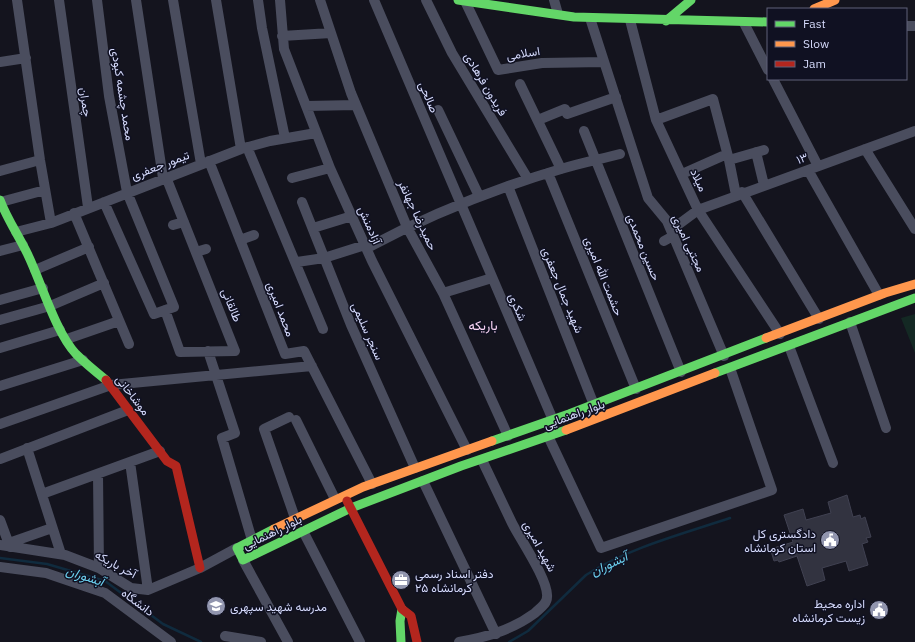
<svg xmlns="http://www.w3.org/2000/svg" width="915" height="642" viewBox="0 0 915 642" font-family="'IBM Plex Sans',Vazirmatn,sans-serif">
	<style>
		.green { fill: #142924 }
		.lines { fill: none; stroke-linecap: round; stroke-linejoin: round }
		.stream { stroke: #102b3e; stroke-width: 2.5 }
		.building { fill: #323340; stroke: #404151 }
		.street { stroke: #4a4d5e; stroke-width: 10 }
		.fast { stroke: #63d668; stroke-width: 9 }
		.slow { stroke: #ff974d; stroke-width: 9 }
		.jam { stroke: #b3261e; stroke-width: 9 }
		.labels { text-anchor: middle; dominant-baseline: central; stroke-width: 3; stroke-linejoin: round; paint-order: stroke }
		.street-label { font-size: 12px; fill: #d5dafb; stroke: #101122 }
		.poi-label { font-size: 12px; fill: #d5dafb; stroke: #101122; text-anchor: end }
		.neighbourhood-label { font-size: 13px; fill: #fbd7f7; stroke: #101122 }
		.water-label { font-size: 13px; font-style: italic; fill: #6dd3f2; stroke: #101122 }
	</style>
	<rect width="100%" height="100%" fill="#14141e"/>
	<path class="green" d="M915 314V353L901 318Z"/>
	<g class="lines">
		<path class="stream" d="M0 558 47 564 105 581 163 624 201 642
			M509 642 528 631 586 575C628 548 682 534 730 518"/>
	</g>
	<path class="building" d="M847 495 853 517 860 515 861 519 865 517 871 537 866 538 868 542 862 544 868 565 849 571 846 561 822 568 825 580 807 586 797 556 779 562 778 560 774 561 771 551 775 550 774 548 793 542 784 515 803 509 806 520 831 513 828 502Z"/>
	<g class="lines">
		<path class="street" d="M17 0 40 160 51 223
			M59 0 88 207
			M97 0 109 96 127 192 174 307 154 314 104 202
			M136 0 163 178
			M173 0 201 164
			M216 0 241 149
			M258 0 262 28 285 138
			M280 0 284 49 330 168 372 261 467 450
			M320 0 351 93 407 227 443 293 508 436
			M374 0 553 420
			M426 0 452 53 528 179
			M554 0 558 14
			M465 1 498 70 542 63 604 62
			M590 18 648 198 667 221 724 356
			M630 20 656 120 698 210 780 334
			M744 23 768 70
			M906 26H915
			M282 36 331 33
			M0 62 26 58
			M773 79 818 166
			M520 84 561 169
			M306 106 356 105
			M438 110 479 196
			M538 120 565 109 567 114 616 97
			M656 120 713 99 729 160 764 150
			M584 131 681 372
			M247 147 323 329
			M865 149 915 229
			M756 152 764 185
			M729 160 736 195
			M209 161 285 354 304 351 372 484
			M808 170 879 295
			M0 171 40 160
			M548 173 636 389
			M682 174 727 154
			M292 178 330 168
			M508 186 594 405
			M742 192 819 319
			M1 202 45 190
			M302 202 351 325 415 468
			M74 213 129 344
			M173 225 184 222
			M313 228 352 216
			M671 230 698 210 915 131
			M16 232 51 223 241 149 270 141 316 133
			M240 240 254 235
			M664 241 673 236
			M367 248C429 215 493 189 561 169 580 163 601 159 620 154
			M0 251 23 245
			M196 252 206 249
			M297 262 324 258 365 245
			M35 270 89 247
			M443 293 492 278
			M0 300 43 288
			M165 310 180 352 235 351 166 177
			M0 320 50 306 104 283
			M850 322 886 428
			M67 339 119 321
			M789 346 833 463
			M0 348 60 330
			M208 351 235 433 222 438 252 540
			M0 386 83 360
			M289 417 264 429 295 518
			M296 420 335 499
			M0 424 111 385 312 366
			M548 436 601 548 772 490 730 368
			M27 448 61 554
			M0 459 128 410
			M130 462 148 590
			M98 474 99 568
			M423 481 496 634
			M42 494 160 451
			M0 520 10 547
			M303 531 360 642
			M9 543 52 528
			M0 545 65 555 99 568 131 588 148 590 200 568 237 548
			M243 560 288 642
			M0 567 46 573 105 593 171 642
			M225 636 261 642
			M459 642C487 637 512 630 535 613 540 608 547 604 547 597 549 581 520 539 512 523 502 502 492 481 482 460"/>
		<path class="fast" d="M458 0 574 17 768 22
			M666 21 691 0
			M0 200C7 219 19 236 28 255 41 282 56 333 76 354 85 363 96 372 106 380
			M715 373 915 298
			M492 441 569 414 766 338
			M274 529 237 548 243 560 351 508 461 466 566 430
			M401 642 400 621 402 609"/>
		<path class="slow" d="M814 9 835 0
			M766 338 885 293 915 284
			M566 430 715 373
			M274 529 363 487 492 441"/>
		<path class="jam" d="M106 380 167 461 176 466 200 568
			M347 501 402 609 411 616 417 642"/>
	</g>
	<defs>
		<g id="civic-disc" transform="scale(1)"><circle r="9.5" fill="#9195ae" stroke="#101122"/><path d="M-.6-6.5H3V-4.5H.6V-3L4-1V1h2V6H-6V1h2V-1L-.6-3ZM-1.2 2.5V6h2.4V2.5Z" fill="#fff"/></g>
		<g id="office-disc" transform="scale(1)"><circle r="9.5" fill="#9195ae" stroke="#101122"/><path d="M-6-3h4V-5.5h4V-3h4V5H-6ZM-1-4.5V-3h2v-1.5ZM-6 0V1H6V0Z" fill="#fff"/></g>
		<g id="school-disc" transform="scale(1)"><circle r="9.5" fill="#9195ae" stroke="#101122"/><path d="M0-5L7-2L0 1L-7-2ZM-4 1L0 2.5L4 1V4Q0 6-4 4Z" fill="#fff"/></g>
	</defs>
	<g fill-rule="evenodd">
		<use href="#civic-disc" x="830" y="540"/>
		<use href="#office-disc" x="401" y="580"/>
		<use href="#school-disc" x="216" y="606"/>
		<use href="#civic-disc" x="879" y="610"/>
	</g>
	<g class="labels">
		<g class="street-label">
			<text transform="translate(523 53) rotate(-9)">اسلامی</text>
			<text transform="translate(486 84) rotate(59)">فریدون فرهادی</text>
			<text transform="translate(123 94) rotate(81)">محمد چشمه کبودی</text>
			<text transform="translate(429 97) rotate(67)">صالحی</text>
			<text transform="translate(86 102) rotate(82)">چمران</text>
			<text transform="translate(802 158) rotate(-20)">۱۳</text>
			<text transform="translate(160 165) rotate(-21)">تیمور جعفری</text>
			<text transform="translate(699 180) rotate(65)">میلاد</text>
			<text transform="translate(418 215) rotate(65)">حمیدرضا جهانفر</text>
			<text transform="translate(370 225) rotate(66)">آزادمنش</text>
			<text transform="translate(689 243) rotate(65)">مجتبی امیری</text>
			<text transform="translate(644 247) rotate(68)">حسین محمدی</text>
			<text transform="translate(604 276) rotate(68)">حشمت الله امیری</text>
			<text transform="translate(563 290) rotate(68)">شهید جمال جعفری</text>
			<text transform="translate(232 305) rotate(68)">طالقانی</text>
			<text transform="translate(518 307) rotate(67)">شکری</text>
			<text transform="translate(281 309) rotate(69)">محمد امیری</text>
			<text transform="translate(368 331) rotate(66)">سنجر سلیمی</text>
			<text transform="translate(133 395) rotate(52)">موشاخانی</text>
			<text transform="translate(574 414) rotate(-20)">بلوار راهنمایی</text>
			<text transform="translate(272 532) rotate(-26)">بلوار راهنمایی</text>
			<text transform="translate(540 546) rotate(61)">شهید امیری</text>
			<text transform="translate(116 564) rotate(28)">آخر باریکه</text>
			<text transform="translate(138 602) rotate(37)">دانشگاه</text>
		</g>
		<g class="poi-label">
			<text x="816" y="533">دادگستری کل<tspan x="816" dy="14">استان کرمانشاه</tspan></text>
			<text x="415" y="573" text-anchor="start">دفتر اسناد رسمی<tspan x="415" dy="14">۲۵ کرمانشاه</tspan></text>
			<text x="865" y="603">اداره محیط<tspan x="865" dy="14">زیست کرمانشاه</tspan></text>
			<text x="230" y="606" text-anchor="start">مدرسه شهید سپهری</text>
		</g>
		<g class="neighbourhood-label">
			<text x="483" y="325">باریکه</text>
		</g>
		<g class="water-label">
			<text transform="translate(609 564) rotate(-25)">آبشوران</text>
			<text transform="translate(85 576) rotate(18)">آبشوران</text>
		</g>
	</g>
	<rect x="767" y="8" width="140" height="72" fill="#101122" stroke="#5f6179"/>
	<rect x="775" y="21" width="20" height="6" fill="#63d668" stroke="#5f6179"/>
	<text x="803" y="28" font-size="12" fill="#d5dafb">Fast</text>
	<rect x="775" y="41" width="20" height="6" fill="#ff974d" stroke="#5f6179"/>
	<text x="803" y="48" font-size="12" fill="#d5dafb">Slow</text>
	<rect x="775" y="61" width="20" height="6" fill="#b3261e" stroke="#5f6179"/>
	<text x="803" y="68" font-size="12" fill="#d5dafb">Jam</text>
</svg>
